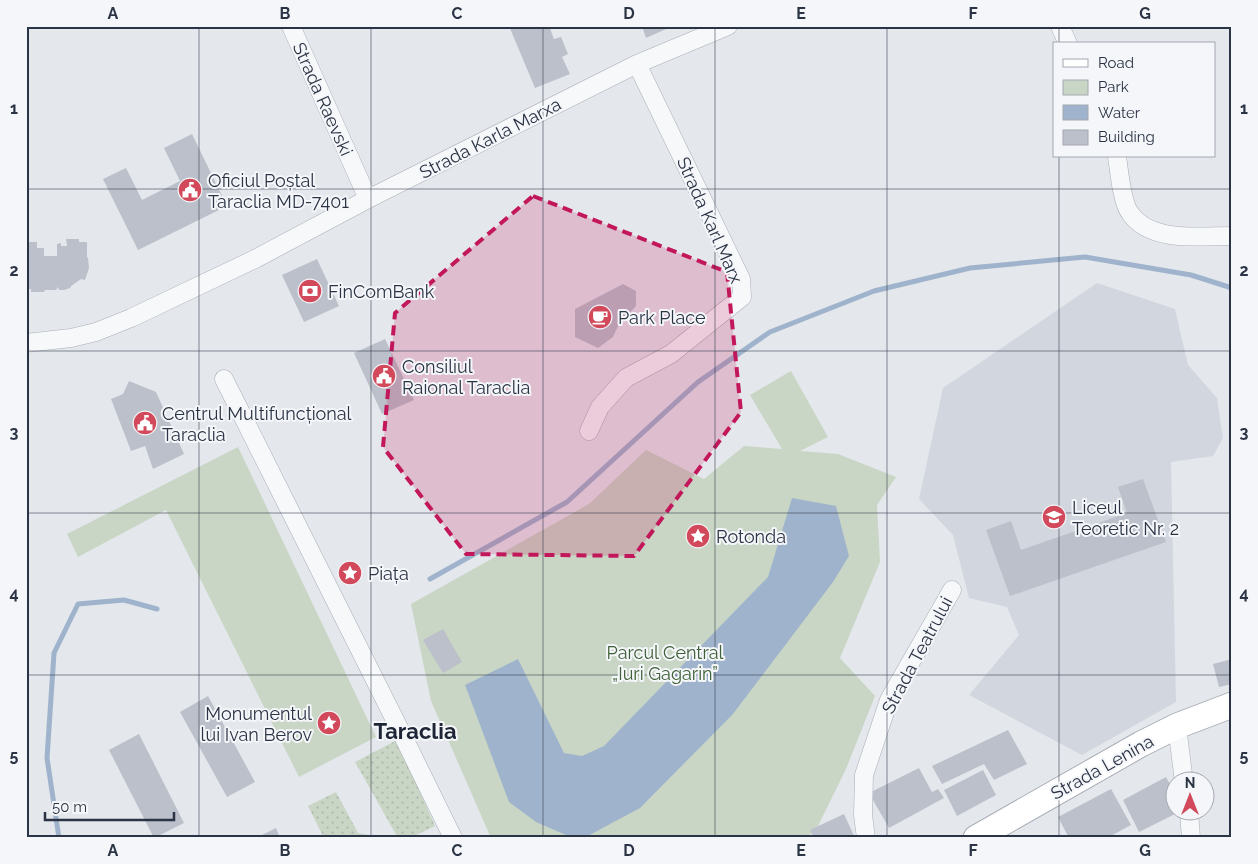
<svg xmlns="http://www.w3.org/2000/svg" width="1258" height="864" viewBox="0 0 1258 864" font-family="Raleway,sans-serif">
	<style>
		.built { fill: #d2d6de }
		.grass { fill: url(#grass-dots) }
		.park { fill: #c9d6c5 }
		.water { fill: #9fb4cc }
		.lines { fill: none; stroke-linecap: round; stroke-linejoin: round }
		.stream { stroke: #9fb4cc; stroke-width: 5 }
		.building { fill: #bbc0ca }
		.street-casing { stroke: #a9aeb7; stroke-width: 19 }
		.secondary-casing { stroke: #a9aeb7; stroke-width: 27 }
		.street { stroke: #f7f8fa; stroke-width: 18 }
		.secondary { stroke: #fff; stroke-width: 25 }
		.marked { fill: #c2185b; fill-opacity: 0.2; stroke: #c2185b; stroke-width: 4; stroke-dasharray: 10 6; stroke-linejoin: round }
		.grid { fill: none; stroke: #2b3445; stroke-width: 1; stroke-opacity: 0.55 }
		.labels { text-anchor: middle; dominant-baseline: central; stroke-width: 4; stroke-linejoin: round; paint-order: stroke }
		.street-label { font-size: 18px; fill: #2b3445; stroke: #f4f6f9 }
		.poi-label { font-size: 18px; fill: #2b3445; stroke: #f4f6f9; text-anchor: start }
		.park-label { font-size: 18px; fill: #3f6138; stroke: #f4f6f9 }
		.district-label { font-size: 22px; font-weight: bold; fill: #1d2536; stroke: #f4f6f9 }
		.neatline { fill: none; stroke: #2b3445; stroke-width: 2 }
		.grid-label { font-size: 16px; text-anchor: middle; font-weight: bold; fill: #2b3445 }
	</style>
	<defs>
		<pattern id="grass-dots" width="8" height="8" patternUnits="userSpaceOnUse" patternTransform="scale(1.25)"><rect width="8" height="8" fill="#c9d6c5"/><path d="M2 2h.1M6 6h.1" fill="none" stroke="#adb8ab" stroke-width="1.8" stroke-linecap="round"/></pattern>
	</defs>
	<rect width="100%" height="100%" fill="#e4e7ec"/>
	<path class="built" d="M1097 283 1175 309 1188 365 1217 398 1223 438 1213 456 1171 462 1176 702 1082 755 969 695 1019 635 1007 607 969 598 953 535 919 499 943 388Z"/>
	<path class="grass" d="M397 740 435 826 410 838H398L355 762Z
		M336 792 358 833 369 835 370 838H324L308 806Z"/>
	<path class="park" d="M791 371 828 437 800 451 838 454 896 477 877 505 880 562 840 658 875 696 846 769 816 830 806 838H491L431 701 411 604 589 504 646 450 704 479 744 446 782 449 750 395Z
		M238 447 376 737 299 777 166 510 78 557 67 534Z"/>
	<path class="water" d="M792 498 836 506 849 556 833 582 733 714 640 808 584 838H573L536 822 509 802 465 685 518 659 564 753 582 756 604 746 768 577Z"/>
	<g class="lines">
		<path class="stream" d="M430 579 567 502 698 382 770 332 874 291 970 268 1085 257 1191 275 1232 288
			M59 838 47 758 54 653 78 604 124 600 157 609"/>
	</g>
	<path class="building" d="M509 26H549L554 39 561 37 568 54 562 57 570 74 535 88Z
		M642 26H665L666 29 646 38Z
		M192 134 227 206 138 250 103 179 126 168 142 200 180 181 164 148Z
		M66 239H79V242H87V257L88 258 89 268 85 280 81 279 71 286 70 288 64 290H59L58 287 56 290H45L44 292H31V289H26V242H37V248H44V256H57V244L61 243V246H67Z
		M317 259 339 306 304 322 282 275Z
		M623 284 636 291V306L619 324 613 337 598 348 575 337V309Z
		M385 339 414 400 382 414 354 353Z
		M129 381 156 392 184 454 153 469 145 446 131 451 111 399 123 394Z
		M1143 479 1166 542 1010 596 986 530 1011 521 1021 550 1127 513 1118 487Z
		M443 629 462 662 443 673 423 640Z
		M1232 659V684L1219 687 1213 664Z
		M208 696 255 782 227 797 180 712Z
		M1008 730 1027 764 994 780 984 764 942 784 932 766Z
		M139 734 184 823 154 838 109 750Z
		M919 768 932 792 938 789 944 798 889 828 869 793Z
		M983 770 996 795 957 816 944 790Z
		M1166 777 1176 796V812H1179L1139 832 1123 800Z
		M1111 789 1131 825 1107 838H1069L1058 817Z
		M844 814 855 838H814L810 830Z
		M276 828 280 838H256Z"/>
	<g class="lines">
		<g class="street-casing">
			<path id="street" d="M291 26 368 199
				M1060 26 1068 44
				M1117 156C1119 170 1122 203 1130 213 1150 243 1200 236 1232 236
				M26 343 71 338 96 332 131 318 255 259 368 199 637 64 728 26
				M224 379 400 730 453 838
				M589 431 600 407 626 378 671 354 742 297 741 279 637 64
				M1177 726 1184 782
				M1189 812 1191 838
				M866 838 863 815 864 775 889 700 952 590"/>
		</g>
		<g class="secondary-casing">
			<path id="secondary" d="M976 838 1141 744 1177 726 1232 705"/>
		</g>
		<use href="#street" class="street"/>
		<use href="#secondary" class="secondary"/>
	</g>
	<path class="marked" d="M533 196 727 272 741 412 634 556 466 554 383 447 395 313Z"/>
	<path class="grid" d="M199 26V838M371 26V838M543 26V838M715 26V838M887 26V838M1059 26V44M1059 156V838M26 189H1232M26 351H1232M26 513H1232M26 675H1232"/>
	<defs>
		<g id="civic-disc" transform="scale(1.25)"><circle r="9.5" fill="#d1495b" stroke="#f4f6f9"/><path d="M-.6-6.5H3V-4.5H.6V-3L4-1V1h2V6H-6V1h2V-1L-.6-3ZM-1.2 2.5V6h2.4V2.5Z" fill="#fff"/></g>
		<g id="bank-disc" transform="scale(1.25)"><circle r="9.5" fill="#d1495b" stroke="#f4f6f9"/><path d="M-6-4H6V4H-6ZM0-2.3a2.3 2.3 0 1 0 0 4.6a2.3 2.3 0 1 0 0-4.6Z" fill="#fff"/></g>
		<g id="cafe-disc" transform="scale(1.25)"><circle r="9.5" fill="#d1495b" stroke="#f4f6f9"/><path d="M-5.5-4.5H6V0H3Q3 3.5 0 3.5H-2.5Q-5.5 3.5-5.5 0ZM3-3.2v2h1.7v-2ZM-6 4.5H4V6H-6Z" fill="#fff"/></g>
		<g id="school-disc" transform="scale(1.25)"><circle r="9.5" fill="#d1495b" stroke="#f4f6f9"/><path d="M0-5L7-2L0 1L-7-2ZM-4 1L0 2.5L4 1V4Q0 6-4 4Z" fill="#fff"/></g>
		<g id="sight-disc" transform="scale(1.25)"><circle r="9.5" fill="#d1495b" stroke="#f4f6f9"/><path d="M0-6L1.8-2.2L6-1.7L2.9 1.2L3.7 5.4L0 3.3L-3.7 5.4L-2.9 1.2L-6-1.7L-1.8-2.2Z" fill="#fff"/></g>
	</defs>
	<g fill-rule="evenodd">
		<use href="#civic-disc" x="190" y="190"/>
		<use href="#bank-disc" x="310" y="291"/>
		<use href="#cafe-disc" x="600" y="317"/>
		<use href="#civic-disc" x="384" y="376"/>
		<use href="#civic-disc" x="145" y="423"/>
		<use href="#school-disc" x="1054" y="517"/>
		<use href="#sight-disc" x="698" y="536"/>
		<use href="#sight-disc" x="350" y="573"/>
		<use href="#sight-disc" x="329" y="723"/>
	</g>
	<g class="labels">
		<g class="street-label">
			<text transform="translate(323 99) rotate(66)">Strada Raevski</text>
			<text transform="translate(490 138) rotate(-27)">Strada Karla Marxa</text>
			<text transform="translate(710 220) rotate(66)">Strada Karl Marx</text>
			<text transform="translate(917 655) rotate(-62)">Strada Teatrului</text>
			<text transform="translate(1102 767) rotate(-29)">Strada Lenina</text>
		</g>
		<g class="poi-label">
			<text x="208" y="180">Oficiul Poștal<tspan x="208" dy="21">Taraclia MD-7401</tspan></text>
			<text x="328" y="291">FinComBank</text>
			<text x="618" y="317">Park Place</text>
			<text x="402" y="366">Consiliul<tspan x="402" dy="21">Raional Taraclia</tspan></text>
			<text x="162" y="413">Centrul Multifuncțional<tspan x="162" dy="21">Taraclia</tspan></text>
			<text x="1072" y="507">Liceul<tspan x="1072" dy="21">Teoretic Nr. 2</tspan></text>
			<text x="716" y="536">Rotonda</text>
			<text x="368" y="573">Piața</text>
			<text x="312" y="713" text-anchor="end">Monumentul<tspan x="312" dy="21">lui Ivan Berov</tspan></text>
		</g>
		<g class="park-label">
			<text x="665" y="652">Parcul Central<tspan x="665" dy="21">„Iuri Gagarin”</tspan></text>
		</g>
		<g class="district-label">
			<text x="415" y="731">Taraclia</text>
		</g>
	</g>
	<rect width="1258" height="864" fill="none" stroke="#f4f6f9" stroke-width="55"/>
	<rect x="1053" y="42" width="162" height="115" fill="#f4f6f9" stroke="#a4a8b1"/>
	<rect x="1063" y="59" width="25" height="8" fill="#ffffff" stroke="#a4a8b1"/>
	<text x="1098" y="68" font-size="15" fill="#2b3445">Road</text>
	<rect x="1063" y="80" width="25" height="15" fill="#c9d6c5" stroke="#a4a8b1"/>
	<text x="1098" y="92" font-size="15" fill="#2b3445">Park</text>
	<rect x="1063" y="105" width="25" height="15" fill="#9fb4cc" stroke="#a4a8b1"/>
	<text x="1098" y="118" font-size="15" fill="#2b3445">Water</text>
	<rect x="1063" y="130" width="25" height="15" fill="#bbc0ca" stroke="#a4a8b1"/>
	<text x="1098" y="142" font-size="15" fill="#2b3445">Building</text>
	<g transform="translate(1190 796)"><circle r="24" fill="#f4f6f9" stroke="#a4a8b1"/>
	<path d="M0-4L9 19L0 12L-9 19Z" fill="#d1495b"/>
	<text y="-8" font-size="14" font-weight="bold" text-anchor="middle" fill="#2b3445">N</text>
	</g>
	<path d="M45 812v8h129v-8" fill="none" stroke="#2b3445" stroke-width="2.5"/>
	<text x="52" y="812" font-size="15" fill="#2b3445" stroke="#f4f6f9" stroke-width="4" paint-order="stroke">50 m</text>
	<rect x="28" y="28" width="1202" height="808" class="neatline"/>
	<g class="grid-label">
		<text x="113" y="19">A</text>
		<text x="285" y="19">B</text>
		<text x="457" y="19">C</text>
		<text x="629" y="19">D</text>
		<text x="801" y="19">E</text>
		<text x="973" y="19">F</text>
		<text x="1145" y="19">G</text>
		<text x="14" y="114">1</text>
		<text x="1244" y="114">1</text>
		<text x="14" y="276">2</text>
		<text x="1244" y="276">2</text>
		<text x="14" y="438">3</text>
		<text x="1244" y="438">3</text>
		<text x="14" y="599">4</text>
		<text x="1244" y="599">4</text>
		<text x="14" y="761">5</text>
		<text x="1244" y="761">5</text>
		<text x="113" y="856">A</text>
		<text x="285" y="856">B</text>
		<text x="457" y="856">C</text>
		<text x="629" y="856">D</text>
		<text x="801" y="856">E</text>
		<text x="973" y="856">F</text>
		<text x="1145" y="856">G</text>
	</g>
</svg>
